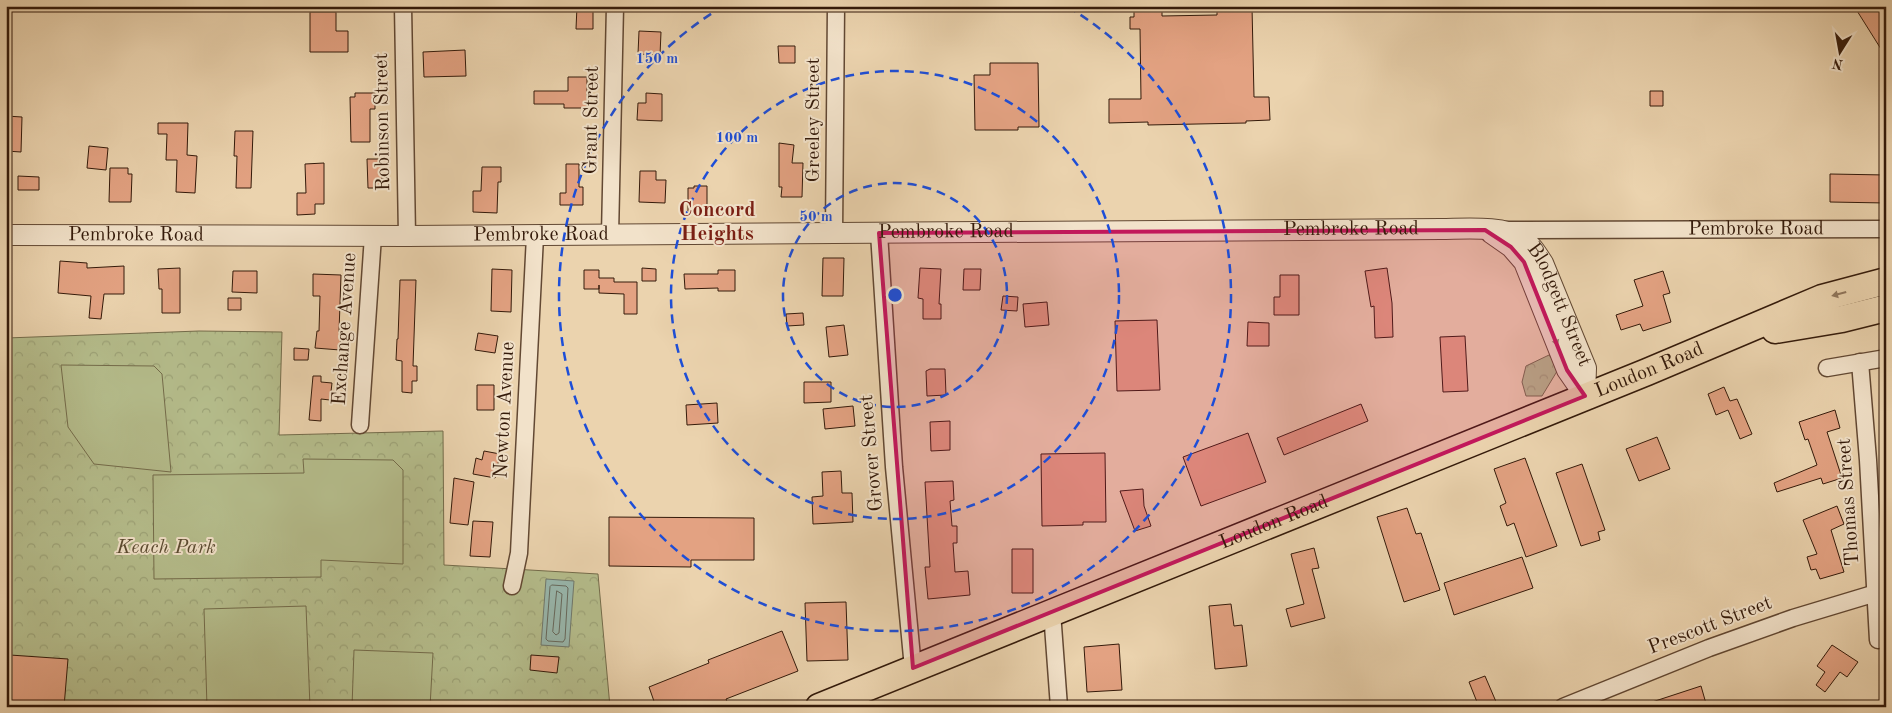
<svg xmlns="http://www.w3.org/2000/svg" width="1892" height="713" viewBox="0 0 1892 713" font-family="'Old Standard TT',serif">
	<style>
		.forest { fill: url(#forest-crowns); stroke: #746c4b }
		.pitch { fill: #b5bd8c; stroke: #746c4b }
		.water { fill: #98b7ad; stroke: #70786c }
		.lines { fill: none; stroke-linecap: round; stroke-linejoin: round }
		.shore { stroke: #66685c; stroke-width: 1 }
		.building { fill: #e3a282; stroke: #341a0a }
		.minor-casing { stroke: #624833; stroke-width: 19 }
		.tertiary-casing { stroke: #624833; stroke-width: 22 }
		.primary-casing { stroke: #341a0a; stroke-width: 29 }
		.minor { stroke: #f2e2ca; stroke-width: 16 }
		.tertiary { stroke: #f2e2ca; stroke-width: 20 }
		.primary { stroke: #ebd3ae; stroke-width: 26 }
		.oneway { fill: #90765c }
		.oneway2 { fill: #9c8874 }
		.marked { fill: #c2185b; fill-opacity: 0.2; stroke: #c2185b; stroke-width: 4; stroke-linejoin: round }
		.ring { fill: none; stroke: #1d4ed8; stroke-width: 2.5; stroke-dasharray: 9 6 }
		.labels { text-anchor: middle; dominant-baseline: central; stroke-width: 4; stroke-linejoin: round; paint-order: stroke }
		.street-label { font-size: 20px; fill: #341a0a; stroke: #f2e2ca }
		.park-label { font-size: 20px; font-style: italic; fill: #5b4b31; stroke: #f2e2ca }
		.neighbourhood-label { font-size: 21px; font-weight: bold; fill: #7a1f14; stroke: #f2e2ca }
		.centre { fill: #1d4ed8; stroke: #f2e2ca; stroke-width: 2.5 }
		.ring-label { font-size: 15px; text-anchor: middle; font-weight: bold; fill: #1d4ed8; stroke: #f2e2ca; stroke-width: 4; stroke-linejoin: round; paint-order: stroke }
	</style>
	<defs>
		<pattern id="forest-crowns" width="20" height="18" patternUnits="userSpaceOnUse" patternTransform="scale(1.25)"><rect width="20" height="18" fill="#b5bd8c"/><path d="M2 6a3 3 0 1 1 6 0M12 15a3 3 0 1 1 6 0" fill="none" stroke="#9ca277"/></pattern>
	</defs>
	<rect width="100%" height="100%" fill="#ebd3ae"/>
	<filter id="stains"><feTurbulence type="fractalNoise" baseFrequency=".004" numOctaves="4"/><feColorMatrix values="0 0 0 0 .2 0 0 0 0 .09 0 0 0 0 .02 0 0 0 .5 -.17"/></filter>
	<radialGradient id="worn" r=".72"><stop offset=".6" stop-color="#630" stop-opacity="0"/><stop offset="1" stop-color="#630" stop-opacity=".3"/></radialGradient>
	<path class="forest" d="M199 331 282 332 279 435 443 431 444 565 598 574 610 707H6V338Z
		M1549 355 1559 368 1542 396H1526L1522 382 1526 366Z"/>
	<path class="pitch" d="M61 365 154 366 162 374 171 472 94 464 68 427Z
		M303 459 393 460 403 470V564L321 560V577L154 579 153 475 304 473Z
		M306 606 310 707H207L204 609Z
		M354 650 433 653 430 707H352Z"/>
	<path class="water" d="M546 579 574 581 569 647 541 645Z"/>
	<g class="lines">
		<path class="shore" d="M552 585 566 586 568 588 565 639 563 642 548 641 546 639 550 587Z
			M557 591 562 594 559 633 556 635 553 632Z"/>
	</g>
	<path class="building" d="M577 6H589V11H593V29H576Z
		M1134 6H1162V16L1217 15V8L1252 7 1254 97H1269L1270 120 1246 121V123L1148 125V122L1109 123V99H1141L1140 29H1130V17H1134Z
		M1854 6H1886V57Z
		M310 12H336V31H348V52H310Z
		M639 31 661 32 660 55 638 54Z
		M778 46H795V63H779Z
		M465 50 466 76 424 77 423 52Z
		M990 63H1038L1039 127H1018V130H975L974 75H990Z
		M568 77H587V108H564V104H534V91H568Z
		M1650 91H1663V106H1650Z
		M355 93H375V109H370V142H351L350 97H355Z
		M646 93 662 94V121L637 120 638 103H646Z
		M6 116 22 117 21 152 6 151Z
		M158 123H188L187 155 197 156 195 193 176 192 177 160H166L167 134H158Z
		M235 131H253L251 188H236L237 156H234Z
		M779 143 794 145 792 163H803L802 197H781L782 187H779Z
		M89 146 108 148 106 170 87 168Z
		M367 159H387V178H381V188H368Z
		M324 163V204H315V214L297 215V193H306L305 164Z
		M566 164H579V187H583V205H560V193H566Z
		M482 167H501V182H498L497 213 473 212V191H481Z
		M110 168H128V174H132L131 202H109Z
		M640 171H656V180H666L665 203 639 202Z
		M1830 174 1886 175V203L1830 202Z
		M18 176 39 177V190H18Z
		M694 186H707V211H688V188H694Z
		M823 258H844L843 296H822Z
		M60 261 87 263V268L124 266V294H104L101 319 89 318 91 296 58 293Z
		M180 268V313H162V289H159L158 269Z
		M642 268 656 269V281H642Z
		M920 268 941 269 939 304H941V319H923V299L918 298Z
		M1387 268 1392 303 1393 337 1375 338 1374 306 1371 307 1365 271Z
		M492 269 512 270 511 312 491 311Z
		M964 269H981L980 290H963Z
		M584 270H599V278H614V282H637V314H624V294L599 293V285V289H584Z
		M718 270H735V291H718V288L685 289 684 274H718Z
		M233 271H257V293L232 292Z
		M1663 271 1670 293 1663 295 1671 322 1643 331 1640 324 1621 330 1616 315 1643 306 1634 280Z
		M313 274 341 275 339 332H341L340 350 315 348 317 331H319L320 296H313Z
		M1280 275H1299V315H1274V297H1280Z
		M400 280H416L413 366H417V381H412V393L402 392V361L396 360 397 339H398Z
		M1003 296 1018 297 1017 311 1001 310Z
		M228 298H241V310H228Z
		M1047 302 1049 325 1025 327 1023 304Z
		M803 313 804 325 787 326 786 314Z
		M1157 320 1160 390 1117 391 1115 321Z
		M1248 322 1269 323V346H1247Z
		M844 325 848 355 829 357 826 327Z
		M478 333 498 336 495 353 475 350Z
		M1465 336 1468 391 1443 392 1440 337Z
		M294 348 309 349 308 360H294Z
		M930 369H945L946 395 927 396 926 371Z
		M313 376H321V382L332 383 330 400 321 399V421L309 420Z
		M804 382H831V402L804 403Z
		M477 385H494V410H477Z
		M1724 387 1730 401 1737 399 1752 434 1740 439 1728 410 1716 415 1708 394Z
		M717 403 718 423 687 425 686 405Z
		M1361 404 1368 421 1284 455 1277 438Z
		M853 406 855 426 825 429 823 409Z
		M1835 410 1840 428 1827 432 1842 478 1823 484 1821 478 1777 492 1774 483 1817 465 1808 439 1805 440 1799 422Z
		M950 421V450L931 451 930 422Z
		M1248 433 1266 482 1201 506 1183 457Z
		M1657 437 1670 469 1639 481 1626 449Z
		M484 451 500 454 495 478 473 474 476 458 482 460Z
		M1105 453 1106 522H1083V525L1042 526 1041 454Z
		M1525 458 1557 546 1526 557 1514 523 1507 526 1500 506 1506 503 1494 469Z
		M1582 464 1605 530 1598 532 1600 540 1581 546 1556 473Z
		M841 471 842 493H852L853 522 813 524 812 497 823 496 822 472Z
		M454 478 474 482 468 525 450 523Z
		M953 481 954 500 950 501 952 526H957V543H953L955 572 968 571 970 595 928 599 925 567H930L925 482Z
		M1143 489 1144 506 1151 526 1135 531 1120 491Z
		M1837 506 1844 524 1831 530 1844 572 1820 579 1816 569 1811 570 1807 557 1817 554 1803 520Z
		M1407 508 1416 534 1421 533 1440 590 1404 602 1377 517Z
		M609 517 754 518V560H691V567L609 566Z
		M473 521 493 522 490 557 470 556Z
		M1314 548 1319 568 1312 569 1325 618 1291 627 1286 609 1304 604 1291 554Z
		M1012 549H1033V593H1012Z
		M1522 557 1533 588 1454 615 1444 583Z
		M846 602 848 660 807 661 805 603Z
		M1231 604 1234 626 1242 625 1247 666 1215 669 1209 606Z
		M782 631 798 671 726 699 729 707H656L649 687 709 663 708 660Z
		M1119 644 1122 690 1087 692 1084 647Z
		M1832 645 1858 662 1847 677 1840 672 1825 692 1816 685 1825 672 1817 666Z
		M10 655 68 659 64 707H6V671H9Z
		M531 655 559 657 557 673 530 670Z
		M1485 676 1497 704 1489 707H1479L1469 682Z
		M1701 686 1707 707H1646V704Z"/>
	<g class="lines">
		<g class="minor-casing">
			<g id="minor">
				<path d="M403 6 407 236"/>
				<path id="s1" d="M1506 230 1886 229"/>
				<path d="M834 233 836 6"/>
				<path d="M879 233 894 467 913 668"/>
				<path d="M610 235 615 6"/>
				<path d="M1860 362 1868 460 1878 640"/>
				<path d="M1827 368 1886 358"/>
				<path d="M360 425 373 236"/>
				<path d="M512 586 519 553 535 236"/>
				<path d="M1052 612 1059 707"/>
				<path d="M1563 707 1709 648 1793 618 1876 593"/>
			</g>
		</g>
		<g class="tertiary-casing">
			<g id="tertiary">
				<path d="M1491 233 1511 247 1524 262 1567 370 1585 396"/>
				<path id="s2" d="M6 235 407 236 1441 229C1463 229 1505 225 1523 239 1532 245 1537 254 1543 263L1586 368 1585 396"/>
			</g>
		</g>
		<g class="primary-casing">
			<g id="primary">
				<path d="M1775 330 1842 319 1886 308"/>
				<path id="s3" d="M819 707 1647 372 1822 298 1886 281"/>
			</g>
		</g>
		<use href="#minor" class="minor"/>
		<use href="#tertiary" class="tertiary"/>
		<use href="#primary" class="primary"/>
	</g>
	<defs><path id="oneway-solid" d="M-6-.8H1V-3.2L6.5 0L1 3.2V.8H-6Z" transform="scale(1.25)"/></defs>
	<use class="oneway" href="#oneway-solid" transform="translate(1839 294) rotate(165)"/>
	<use class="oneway2" href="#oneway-solid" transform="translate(1555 339) rotate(69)"/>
	<path class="marked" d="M1485 230 1511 247 1524 262 1567 370 1585 396 913 668 879 233Z"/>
	<g class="ring">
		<circle cx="895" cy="295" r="112"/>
		<circle cx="895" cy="295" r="224"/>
		<path d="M1068 7A336 336 0 1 1 722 7"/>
	</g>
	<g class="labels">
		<g class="street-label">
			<text transform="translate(592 120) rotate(-89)">Grant Street</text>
			<text transform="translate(814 120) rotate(-90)">Greeley Street</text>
			<text transform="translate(383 122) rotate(-91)">Robinson Street</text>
			<text stroke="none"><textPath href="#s2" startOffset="1345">Pembroke Road</textPath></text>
			<text stroke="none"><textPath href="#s1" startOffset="250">Pembroke Road</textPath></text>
			<text stroke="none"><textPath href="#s2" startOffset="940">Pembroke Road</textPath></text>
			<text stroke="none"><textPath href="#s2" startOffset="130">Pembroke Road</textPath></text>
			<text stroke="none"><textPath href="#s2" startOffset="535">Pembroke Road</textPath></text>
			<text stroke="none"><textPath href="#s2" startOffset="1595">Blodgett Street</textPath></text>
			<text transform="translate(345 329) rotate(-86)">Exchange Avenue</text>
			<text stroke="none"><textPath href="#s3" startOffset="896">Loudon Road</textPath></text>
			<text transform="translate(505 410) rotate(-87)">Newton Avenue</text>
			<text transform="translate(872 453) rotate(-95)">Grover Street</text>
			<text transform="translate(1849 502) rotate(-94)">Thomas Street</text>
			<text stroke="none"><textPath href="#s3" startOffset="491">Loudon Road</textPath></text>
			<text transform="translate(1710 626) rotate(-21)">Prescott Street</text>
		</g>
		<g class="park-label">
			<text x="166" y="548">Keach Park</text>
		</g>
		<g class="neighbourhood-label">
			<text x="717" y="210">Concord<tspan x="717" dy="24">Heights</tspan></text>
		</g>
	</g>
	<circle cx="895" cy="295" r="8" class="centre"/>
	<g class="ring-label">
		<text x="657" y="63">150 m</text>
		<text x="737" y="142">100 m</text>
		<text x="816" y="221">50 m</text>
	</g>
	<rect width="1892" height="713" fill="none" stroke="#ebd3ae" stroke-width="25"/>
	<rect x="8" y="8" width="1877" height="698" fill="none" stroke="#341a0a" stroke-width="2.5"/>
	<rect x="12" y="12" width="1867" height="688" fill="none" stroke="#341a0a"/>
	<g transform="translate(1840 52) rotate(191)" stroke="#f2e2ca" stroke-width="4" paint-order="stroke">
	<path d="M0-4L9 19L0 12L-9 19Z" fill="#341a0a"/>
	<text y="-8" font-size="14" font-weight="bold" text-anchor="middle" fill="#341a0a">N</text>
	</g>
	<rect width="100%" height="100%" filter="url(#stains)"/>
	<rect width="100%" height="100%" fill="url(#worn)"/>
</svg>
